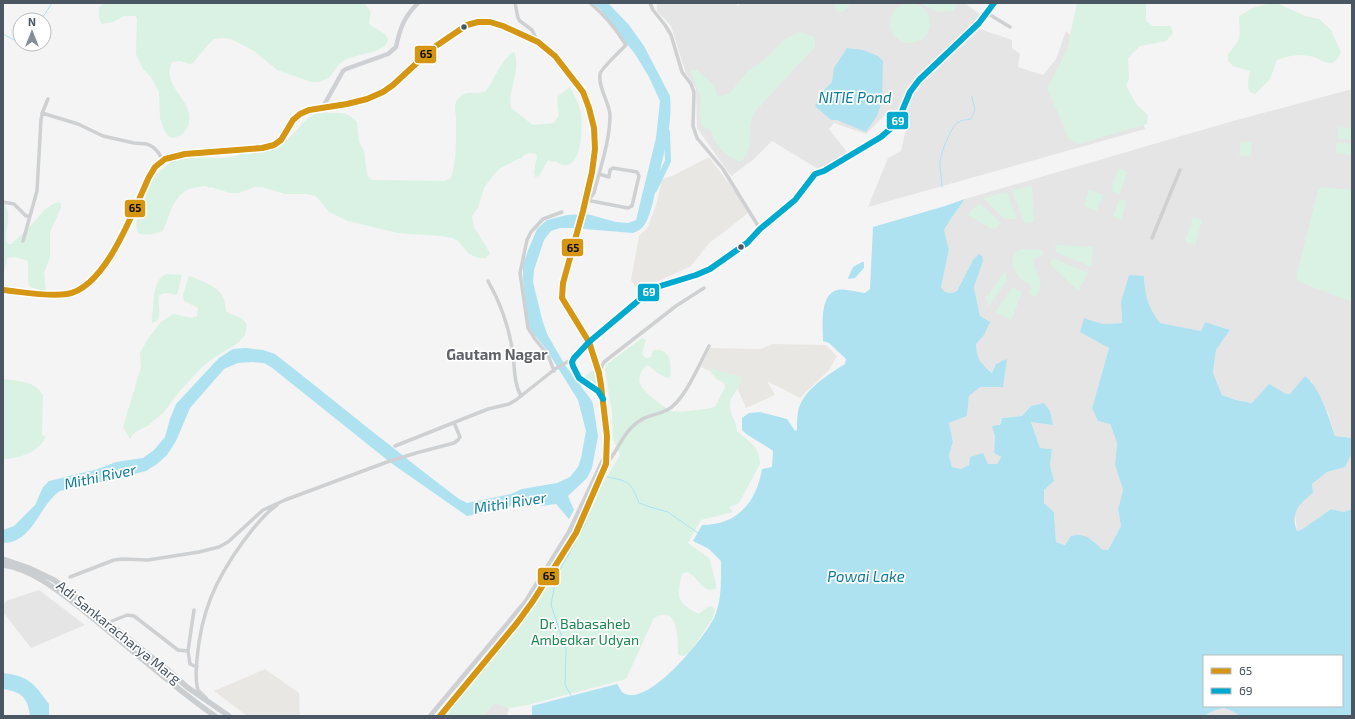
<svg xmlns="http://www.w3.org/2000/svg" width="1355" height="719" viewBox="0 0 1355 719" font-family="'Exo 2',sans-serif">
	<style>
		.commercial { fill: #e8e7e3 }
		.education { fill: #e6e5e6 }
		.green { fill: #d9f2e3 }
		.water { fill: #aee2f0; fill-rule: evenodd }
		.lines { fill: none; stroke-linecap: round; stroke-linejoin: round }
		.stream { stroke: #aee2f0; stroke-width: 1 }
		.river { stroke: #aee2f0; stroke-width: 6 }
		.street { stroke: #ced0d2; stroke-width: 3.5 }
		.secondary { stroke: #ced0d4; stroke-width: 4.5 }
		.primary { stroke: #caced1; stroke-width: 5.5 }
		.bus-1-casing { stroke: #fff; stroke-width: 9 }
		.bus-2-casing { stroke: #fff; stroke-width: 9 }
		.bus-1 { stroke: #d49613; stroke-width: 6 }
		.bus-2 { stroke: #00a9ce; stroke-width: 6 }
		.bus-dot { fill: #4a5661; stroke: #fff; stroke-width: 1.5 }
		.labels { text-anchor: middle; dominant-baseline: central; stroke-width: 3.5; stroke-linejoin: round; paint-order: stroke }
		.park-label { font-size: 14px; fill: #17864f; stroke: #fff }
		.street-label { font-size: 14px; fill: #4a5661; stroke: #fff }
		.water-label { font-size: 15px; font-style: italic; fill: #0c7c9b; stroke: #fff }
		.neighbourhood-label { font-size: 15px; font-weight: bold; fill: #5f6368; stroke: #fff }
		.line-badge { stroke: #fff; stroke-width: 1.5 }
		.badge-label { font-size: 11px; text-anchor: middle; font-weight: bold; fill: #fff }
		.pale-badge-label { font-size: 11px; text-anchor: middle; font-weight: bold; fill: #111 }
	</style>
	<rect width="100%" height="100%" fill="#f4f4f4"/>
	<path class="commercial" d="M709 157 737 194 748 213 723 233 710 242 691 266 638 291 631 280 639 236 648 227 657 202 662 179 672 176Z
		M773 344 826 345 837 356 829 370 800 398 767 381 775 395 746 408 735 383 701 367 710 348 761 349Z
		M265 669 299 693 300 716H247L214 691Z"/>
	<path class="education" d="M657 3H735L738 6 741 3H965L982 16 948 51 912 83 899 115 895 120 885 115 866 134 834 123 829 129 847 152 821 170 818 169 772 141 753 160 731 176 697 128 696 89 685 71 671 26 657 11Z
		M980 29 1012 40V48L1020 54 1018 67 1043 75 1056 59 1066 31 1127 94 1138 109 1145 129 868 207 888 158 901 151 906 129 901 126 915 89Z
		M1352 89V438L1335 436 1328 413 1311 380 1290 394 1252 403 1236 400 1222 395 1213 373 1216 350 1230 330 1205 322 1201 331 1159 323 1152 312 1145 295 1144 276 1121 302 1122 323 1103 324 1084 318 1109 348 1092 408 1110 424 1117 443 1115 465 1123 490 1118 509 1121 526 1108 550H1103L1091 539 1066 545 1056 542 1054 512 1044 503V490L1054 481 1050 465 1052 449 1040 448 1031 422V406L1022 416 1002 418 995 436 994 453 1001 457 997 464 969 465 961 469 952 467 949 455 953 442 949 423 967 416 969 395 1007 360 996 364 992 373 982 364 976 353V344L984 335 974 287 983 261 973 260 957 291 952 293 945 292 941 287 949 250 944 230 950 220 965 199 1226 123Z
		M1352 453V509L1344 512 1331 509 1301 530 1297 532 1295 514 1300 503 1313 493 1312 484 1327 472 1345 467Z
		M39 590 85 625 31 648 3 612V606L6 601Z
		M494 703 509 708 507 716H483Z
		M1217 709H1230L1240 716H1204Z"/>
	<path class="green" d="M890 23a20 20 0 1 1 40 0a20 20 0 1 1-40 0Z
		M104 3H364L371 12 369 22 370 25 385 34 388 40 385 46 376 51 349 58 340 63 329 78 318 82H311L277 70 254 51 231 39 224 38 214 39 206 47 193 63 190 64 180 61 172 62C160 86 194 100 189 122 189 126 185 131 182 135L172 138 168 136 164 130 160 118 159 92 151 77 143 69 136 54 137 18 135 16H124L113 22 102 24C98 19 99 13 99 7Z
		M834 3H851L843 12H837Z
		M922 3H958L954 11 939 12 923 5Z
		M1077 3H1146V21L1153 26H1171L1173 33 1166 41 1140 46 1128 58 1129 78 1126 86 1137 105 1148 115 1147 124 1079 144 1068 138 1059 115 1047 89 1067 50Z
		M1270 3H1277L1305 16 1319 19 1331 30 1341 52C1339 55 1338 60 1334 62 1327 66 1321 59 1314 57 1302 54 1288 55 1277 60L1270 79 1255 94C1244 92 1249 79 1250 71L1233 66 1228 61V54C1242 38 1240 37 1239 16L1253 8Z
		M799 32 815 37V47C797 66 779 85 762 104 759 108 754 112 753 116 745 135 757 146 740 162 723 153 717 149 711 130L702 126 699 114 701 98 690 70H697L714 85 717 97 730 93 747 72 766 58 785 39Z
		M514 52C522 69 507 91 511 108L533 125 554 123 559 115 557 97 570 87C574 95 579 103 581 113 583 128 582 180 555 161L551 162 548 160 539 176 535 177 534 171 537 157 536 154 529 153 523 156 522 158 518 159 499 169 492 177 484 188 478 208 472 216 474 227 490 253 486 258H479L469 254 458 241 452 238 441 236 398 233 348 221 329 212 316 196 307 194H285L262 187H255L238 193H230L211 187 209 188C205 185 204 186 200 187 175 188 171 211 163 231 155 234 146 236 138 233 131 220 150 172 164 169 170 155 209 158 222 158 232 158 241 154 252 151 259 150 268 150 276 147 292 142 302 117 318 113 322 112 329 113 333 113 345 113 348 113 357 122L359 142 364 151 367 175 372 180 444 181 450 179C457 166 456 136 456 120 456 115 454 107 456 102 457 100 458 98 460 97 468 89 478 96 486 91 493 82 504 55 514 52Z
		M1339 127 1352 129V140L1337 138Z
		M1241 141 1252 143 1250 157 1239 155Z
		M1337 142 1352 144V155L1335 153Z
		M1118 168 1127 172 1120 194 1111 191Z
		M1032 186 1034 222 1025 224 1012 190Z
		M1323 187 1352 190V302L1297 281 1296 277 1318 190Z
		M1089 190 1103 195 1097 211 1084 206Z
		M1007 192 1017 219H1005L983 198Z
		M1119 199 1127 201 1121 220 1113 217Z
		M3 201C5 204 8 209 8 212 10 222 3 237 8 244H11C18 237 26 231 32 224 41 215 46 205 59 202L61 204V208L50 232V258L44 273 46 292 30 287 28 282V261L15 257 7 258 5 269 3 273Z
		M979 203 1001 223 994 230 968 215Z
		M1193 217 1202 220 1195 245 1185 242Z
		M1055 245 1093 247 1091 267 1056 252Z
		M1021 249 1033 250 1040 249 1043 254 1034 260C1034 275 1047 280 1036 297L1029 294 1031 285C1017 280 1002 258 1021 249Z
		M1053 258 1088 273 1078 291 1050 264Z
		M1005 271 1007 280 988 307 985 291 988 296Z
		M167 274 182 275 177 295 165 293 159 295C158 304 161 311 158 320L152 323C151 317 153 313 153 307 154 296 154 278 167 274Z
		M189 276C200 280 215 285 222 295 225 300 225 305 226 311 235 318 241 314 247 325L245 335 238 343 212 359 201 368 178 393 164 412 149 425 134 433 130 439 123 427 141 367 140 353 149 337 161 322 173 314 192 318 197 316 198 308 184 301 183 294Z
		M1013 287 1022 293 1011 320 995 312Z
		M642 338 646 340 642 353 644 357 647 358 651 357 653 350C671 348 672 364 670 378 661 377 654 370 648 365 641 368 637 379 641 386 645 392 665 409 672 411 681 413 706 409 715 407L725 387 724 383 715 378 710 371 711 369 739 376 741 378C741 387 732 394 730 402 728 412 737 421 737 431 749 442 760 446 760 464L739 503 729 507 733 512 701 520 688 543 709 558 716 583V589C702 594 698 576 687 572L682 574C676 597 676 603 699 614L707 607 712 606 715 610 712 620 689 653 684 656 678 655C678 641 679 603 654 618L626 679 528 705 509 708 494 703 483 716H438L446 706 513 632 540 597 577 540 600 488 620 455 613 439 612 412 605 370 607 364Z
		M595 369 598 389 582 378Z
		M3 379C18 381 35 381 43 395L42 435 46 437C37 453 21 458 3 459Z"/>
	<path class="water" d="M592 3H608L629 25 644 46 670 96C673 122 664 153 658 179 655 192 652 212 645 224 642 229 638 231 633 233L572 228H560L551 231 544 240 534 270 533 282 542 319 547 334 565 365 592 401 594 410 598 436 592 468 587 478 568 496 574 510 569 519 556 504 541 506 540 501 523 502 494 511 467 516 391 463 271 367 264 363 252 362 238 363 224 369 190 408 176 441 167 455 157 464 146 471 111 480 60 491C39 505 33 543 3 543V530L14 526 35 505 43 487 49 481 98 469 116 462 143 458 154 450 165 437 170 419 176 404 219 358 233 349 246 348 263 350 275 354C336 402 397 452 459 499L467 503 511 494 522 489 557 483 570 477 578 467 581 458 586 431 578 400 546 349 533 333 529 326 526 311 523 279V264L529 248 537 229 547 220 567 215 587 214 616 222 628 223 636 220 656 138 660 101 649 77 635 54 600 9Z
		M847 48 863 50 878 56 883 61 882 101 877 116 866 132 837 120H831L815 106 825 89 832 82 834 68Z
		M965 199 950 220 944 230 949 250 941 287 945 292 952 293 957 291 973 260 979 254 982 256 983 261 974 287 980 316 990 322 984 335 976 344C976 358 981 364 992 373L996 364 1007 359 1003 387H980L969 396 967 416 949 423 953 442 949 455 952 467 961 469 969 465 970 457 983 453 988 464H997L1001 457 994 453 995 436 992 426 1000 425 1002 418 1022 416 1031 406 1044 403 1050 411 1053 425 1031 422 1040 448 1052 449 1050 465 1054 481 1044 490V503L1054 512 1056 542 1065 545 1071 536C1086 532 1092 540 1103 550H1108L1121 526 1118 509 1123 490 1115 465 1117 443 1110 424 1098 421 1092 408 1109 348 1080 332 1084 318 1103 324 1122 323 1121 302 1129 275 1144 276C1145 296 1148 307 1160 323L1201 331 1205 322 1230 330 1216 350 1213 373 1222 395 1236 400 1252 403 1269 384 1286 394H1290L1305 376C1320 387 1329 418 1335 436L1352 438V453L1345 467 1327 472 1312 484 1313 493C1299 504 1290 513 1297 531L1301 530 1331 509 1344 512 1352 509V716H1240C1224 705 1220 707 1204 716H532V706L617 684C619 686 620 690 622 692 646 711 705 637 714 618 722 601 721 579 721 561L709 549 693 541 702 525C737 525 756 503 762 469L772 467 773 451C763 443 751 439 742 430V418L749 413 760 412 787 419 795 431 797 430C797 424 797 418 798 412 802 390 828 375 845 364L846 359 829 343 823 341C823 327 819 295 837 290 842 288 858 292 865 293L870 289 873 227 945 206ZM1204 656H1342V706H1204Z
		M862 262H864V268L855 278 849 279 848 278 853 267Z
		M3 673C31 677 33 683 49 704V716H30C28 697 21 692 3 689Z"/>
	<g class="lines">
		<path class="stream" d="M39 20 45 14 52 3
			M3 34 14 40 20 36
			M942 187C942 179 940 172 940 165 939 157 950 129 956 124 960 120 965 120 971 119L975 110 972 97
			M607 477C629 481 631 482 639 503L650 507 668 512 698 533
			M572 697 565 685 566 649 551 605 556 577 586 523"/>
		<path class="river" d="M654 190 668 161 667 132"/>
		<path class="street" d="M515 3 518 18 520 21 532 30 538 42
			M650 3 653 10 665 25 671 35 682 72 691 84 694 92 693 126 697 138 723 169 760 229
			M987 13 1010 27
			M426 54 431 59
			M42 113 78 124 103 136 134 143 147 144 153 147 158 152 163 160
			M585 200 591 197 594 193C600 168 610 141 610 115 609 101 598 88 600 74 600 70 622 49 626 45 616 29 605 15 590 3
			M586 200 628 208 632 206 639 176 637 172 613 168 610 170 609 177 599 174
			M3 202 14 204 26 216H30
			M1152 238 1180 170
			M23 241 37 191 41 119 43 111 48 99
			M488 281C500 302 508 324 512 348 515 364 513 382 521 396
			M589 342 645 295 657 287 696 275 710 269 747 243 760 229 795 200 815 174 824 171 881 137 897 123 910 92 919 80 979 23 994 3
			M554 371 548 355 535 339 528 328 520 273 527 240 531 232 543 219 562 212
			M599 372 604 362 676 306 704 288
			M395 446 488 409 509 404 516 400 555 369 574 358
			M605 464H606C617 453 621 437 632 427 645 414 653 417 667 410 684 402 700 363 709 346
			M70 577 114 560 122 559 148 560 199 552 219 547 228 542 263 510 285 500 387 462 416 453 454 443 458 440 460 437 455 425
			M107 623 127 615 134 616 178 650 188 651 194 610
			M188 651 190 664 197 667
			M206 698 198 690C195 680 196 669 197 659 201 612 215 581 242 543 253 529 263 515 277 505"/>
		<path class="secondary" d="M323 107 343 71 346 69 388 54 396 47C400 28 404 17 418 3
			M3 290C23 292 48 297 67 294 106 288 134 209 149 177L155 167 165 159 185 154 262 148 274 145 281 140 293 120 300 114 309 110 347 104 367 99 383 92 393 85 433 48 467 25 478 22H490L503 26 538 42 555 56 583 92 589 108 594 128 595 149 592 172 583 211 563 283 562 298 589 342 599 373 601 385 607 436 606 464 576 533 533 601 517 623 440 716
			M589 342C584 348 577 353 573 359 570 365 576 375 580 379 588 387 595 385 602 397
			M430 716 526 601 569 532 605 456"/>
		<path class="primary" d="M3 559 29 568 54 580 169 671 187 687 229 716
			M3 565C33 569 61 593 84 611 128 646 169 684 215 716"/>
		<g class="bus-1-casing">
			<path id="bus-1" d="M3 290C23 292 48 297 67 294 106 288 134 209 149 177L155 167 165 159 185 154 262 148 274 145 281 140 293 120 300 114 309 110 347 104 367 99 383 92 393 85 433 48 467 25 478 22H490L503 26 538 42 555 56 583 92 589 108 594 128 595 149 592 172 583 211 563 283 562 298 589 342 599 373 601 385 607 436 606 464 576 533 533 601 517 623 440 716"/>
		</g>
		<g class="bus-2-casing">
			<path id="bus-2" d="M603 399 598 391 579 378 573 366 572 362 574 358 589 342 645 295 657 287 696 275 710 269 747 243 760 229 795 200 815 174 824 171 881 137 897 123 910 92 919 80 979 23 994 3"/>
		</g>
		<use href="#bus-1" class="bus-1"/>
		<use href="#bus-2" class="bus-2"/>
	</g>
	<g class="bus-dot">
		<circle cx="464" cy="27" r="3.5"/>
		<circle cx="741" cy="247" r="3.5"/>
	</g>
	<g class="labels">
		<g class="park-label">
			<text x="585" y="623">Dr. Babasaheb<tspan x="585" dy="16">Ambedkar Udyan</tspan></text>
		</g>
		<g class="street-label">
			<text transform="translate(119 632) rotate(39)">Adi Sankaracharya Marg</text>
		</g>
		<g class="water-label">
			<text x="855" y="97">NITIE Pond</text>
			<text transform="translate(100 476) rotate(-12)">Mithi River</text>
			<text transform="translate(510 502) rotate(-9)">Mithi River</text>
			<text x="866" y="576">Powai Lake</text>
		</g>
		<g class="neighbourhood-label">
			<text x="497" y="354">Gautam Nagar</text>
		</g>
	</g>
	<g class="line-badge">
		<rect x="414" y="45" width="23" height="19" rx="4" fill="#d49613"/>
		<rect x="886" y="111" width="23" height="19" rx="4" fill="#00a9ce"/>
		<rect x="124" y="199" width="22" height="19" rx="4" fill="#d49613"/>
		<rect x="561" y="238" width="23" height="19" rx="4" fill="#d49613"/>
		<rect x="637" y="283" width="23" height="19" rx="4" fill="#00a9ce"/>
		<rect x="537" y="567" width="23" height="19" rx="4" fill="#d49613"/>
	</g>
	<g class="badge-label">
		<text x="898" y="125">69</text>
		<text x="649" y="296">69</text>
	</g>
	<g class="pale-badge-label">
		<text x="426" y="58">65</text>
		<text x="135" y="212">65</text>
		<text x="573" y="252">65</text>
		<text x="549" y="580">65</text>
	</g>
	<rect width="1355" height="719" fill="none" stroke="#4a5661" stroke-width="8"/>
	<rect x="1203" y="655" width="140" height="52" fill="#ffffff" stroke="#b7bbc0"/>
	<rect x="1211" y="668" width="20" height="6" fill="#d49613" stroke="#b7bbc0"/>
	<text x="1239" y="675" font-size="12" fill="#4a5661">65</text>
	<rect x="1211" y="688" width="20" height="6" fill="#00a9ce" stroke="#b7bbc0"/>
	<text x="1239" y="695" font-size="12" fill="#4a5661">69</text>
	<g transform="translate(32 32)"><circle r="19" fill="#ffffff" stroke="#b7bbc0"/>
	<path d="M0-3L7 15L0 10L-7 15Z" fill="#868d94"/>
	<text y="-6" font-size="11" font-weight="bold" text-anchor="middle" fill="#4a5661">N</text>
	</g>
</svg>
